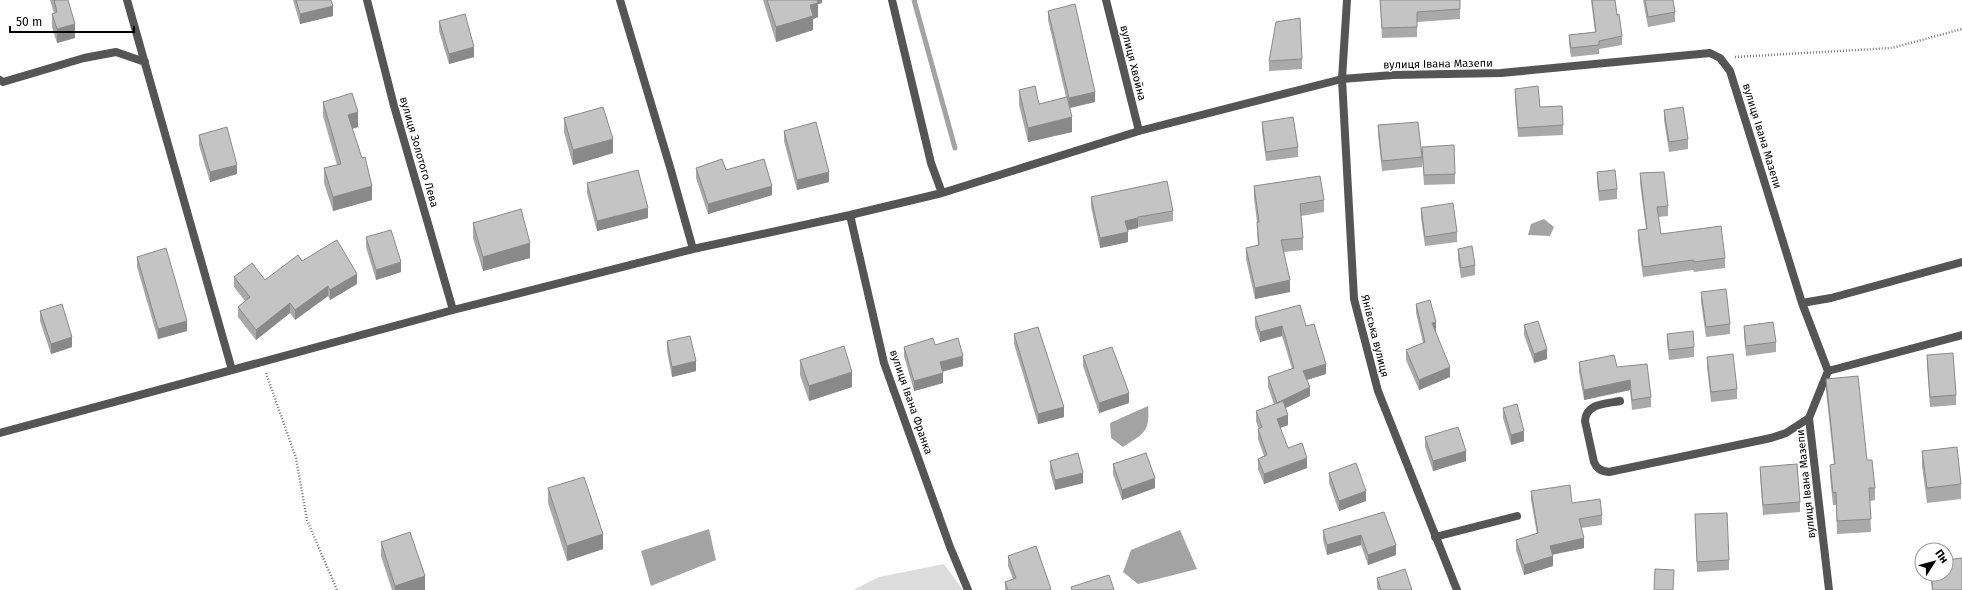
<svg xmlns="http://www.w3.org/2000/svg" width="1962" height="590" viewBox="0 0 1962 590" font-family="'Fira Sans',sans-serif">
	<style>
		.green { fill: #dcdcdc }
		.water { fill: #a3a3a3 }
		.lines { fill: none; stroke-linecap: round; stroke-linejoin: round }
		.stream { stroke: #a3a3a3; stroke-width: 5 }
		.path { stroke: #777; stroke-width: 2.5; stroke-dasharray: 1 2; stroke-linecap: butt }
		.lane { stroke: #555; stroke-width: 8 }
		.street { stroke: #555; stroke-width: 8 }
		.wall { fill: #a9a9a9 }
		.shaded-wall { fill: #898989 }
		.building { fill: #c4c4c4; stroke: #898989 }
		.labels { text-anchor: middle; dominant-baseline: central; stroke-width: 3; stroke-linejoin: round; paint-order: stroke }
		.street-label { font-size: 11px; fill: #000; stroke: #fff }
	</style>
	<rect width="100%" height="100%" fill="#fff"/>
	<path class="green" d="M944 564 963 590H853L879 577Z"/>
	<path class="water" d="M1544 219 1554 227 1550 236 1528 235 1531 224Z
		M1148 406C1150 433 1144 433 1123 447L1111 438 1110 423Z
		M709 529 716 560 651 586 641 551Z
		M1180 530 1197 569 1138 584 1123 572 1131 550Z"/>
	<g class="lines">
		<path class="stream" d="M914 0 955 148"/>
		<path class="path" d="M1735 57 1892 48 1962 29
			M266 373 296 458 307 520 337 590"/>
		<path class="lane" d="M1620 401C1606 404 1586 403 1585 421L1594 462C1597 469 1601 471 1609 472L1771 438 1786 433 1809 418
			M1435 537 1517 516"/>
		<path class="street" d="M127 0 232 370
			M367 0 394 106 453 310
			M620 0 670 167 693 249
			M892 0 931 163 942 193
			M1106 0 1139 131
			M1347 0 1342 79 1354 299 1378 391 1457 590
			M0 80 3 82 84 58 116 52 145 62
			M850 215 884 363 950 547 968 590
			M1802 303 1831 298 1962 262
			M1828 371 1962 335
			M0 433 453 310 693 249 850 215 942 193 1139 131 1342 79 1393 75 1501 73 1710 53 1720 58 1730 71 1802 303 1828 371 1809 418 1829 590"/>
	</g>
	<path class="wall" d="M50 0H68L75 38 57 43 52 27V14L54 13Z
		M293 0H331L333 16 300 24Z
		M763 0H822V3L818 4V17L813 19V30L776 42Z
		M1380 0H1460V19L1417 22V37L1382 38Z
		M1591 0H1615L1617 15 1622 36V45L1599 49V54L1571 57 1569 44V35L1595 32Z
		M1643 0H1673L1675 12V22L1648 27Z
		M1048 11 1095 102 1070 108 1072 132 1028 142 1019 105V90L1039 104 1066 97 1048 20Z
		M439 21 474 57 449 64 439 31Z
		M1302 59V69L1269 71V61Z
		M1515 89 1563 125V135L1518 137 1515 98Z
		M323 102 358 127 352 128 372 200 333 211 324 183V168L337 165 323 116Z
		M1664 110 1688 139V149L1669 152 1664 120Z
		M564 118 613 153 573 165 564 132Z
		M1262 122 1298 147V157L1266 161 1262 131Z
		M1378 125 1422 157V167L1382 171 1378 135Z
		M784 131 829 182 797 190 784 141Z
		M199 135 237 174 210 182 199 145Z
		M1422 147 1455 174V184L1424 185 1422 156Z
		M696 168 726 170 772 195 708 214 696 178Z
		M1597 172 1617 189V199L1599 201 1597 182Z
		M1640 173 1668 206V216L1658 217 1661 234 1725 258V268L1694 272 1693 270 1643 277 1638 240V230L1646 229 1640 183Z
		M587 183 648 218 597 231 587 193Z
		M1254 186 1324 200V212L1301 216 1303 238V250L1284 252 1290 292 1255 299 1246 259V248L1258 245 1257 234V222L1254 198Z
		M1091 197 1173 211V221L1138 227V228L1127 230 1128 242 1100 248 1091 207Z
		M1421 208 1457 232V242L1425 246 1421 218Z
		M473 223 530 258 483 271 473 238Z
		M366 237 401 272 376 280 366 247Z
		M1458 249 1475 265V275L1461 278 1458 259Z
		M137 257 187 331 158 339 137 267Z
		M302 261 357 284 330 300 328 296 295 320 290 313 256 340 238 317V307L245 301 234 287V277L265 280Z
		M1701 292 1730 324V334L1706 337 1701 302Z
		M1416 304 1436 332 1450 377 1419 390 1406 360V350L1423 343 1416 313Z
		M40 311 72 347 51 354 40 321Z
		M1255 317 1306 326 1326 374 1307 380 1310 396 1286 408 1288 425 1280 428 1288 448 1307 468 1264 484 1258 469V459L1264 456 1258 439V429H1259L1256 421V411L1274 404 1268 387V377L1292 369 1282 336 1260 342 1255 326Z
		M1524 325 1547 359 1534 363 1524 335Z
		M1744 326 1776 342V352L1746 356 1744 335Z
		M1014 334 1064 417 1038 424 1014 344Z
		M1667 334 1694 347V357L1669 360 1667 344Z
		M667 341 696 371 672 377 667 351Z
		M935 345 963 366 942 372 943 383 914 391 904 356V347Z
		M1927 355 1956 395V405L1930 407 1927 365Z
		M1083 356 1129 403 1099 413 1083 366Z
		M1707 357 1737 389V399L1711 402 1707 367Z
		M800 360 852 387 809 401 800 375Z
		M1579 362 1617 367 1651 397V407L1632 410 1630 390 1584 400 1579 372Z
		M1826 379 1867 460 1875 488V500L1870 501 1871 532 1837 534 1836 505H1833L1830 477V465L1834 464 1826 391Z
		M1503 408 1524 441 1511 445 1503 418Z
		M1425 437 1466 461 1433 471 1425 447Z
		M1922 451 1961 484V499L1927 503 1922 466Z
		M1050 461 1083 483 1055 490 1050 471Z
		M1113 464 1155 488 1122 500 1113 474Z
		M1760 467 1800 502V512L1763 515 1760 476Z
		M1329 473 1366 501 1339 511 1329 483Z
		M548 488 603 549 567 561 548 503Z
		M1531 491 1572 503 1602 515V525L1581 528 1584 548 1552 555 1553 566 1524 575 1516 550V540L1537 534 1531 500Z
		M1384 512 1396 555 1368 565 1361 545 1327 555 1323 540V530Z
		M1695 514 1729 560V570L1697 572Z
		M381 542 425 590H392L381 556Z
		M1008 556 1051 590H1005V582L1013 579 1008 566Z
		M1930 574H1946L1962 590H1932Z
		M1377 578 1412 590H1378L1377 588Z"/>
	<path class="shaded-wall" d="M814 0H822V3L818 4V17L813 19V30L776 42V27L810 5Z
		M333 6V16L300 24V14Z
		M75 24V38L57 43V29Z
		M474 47V57L449 64V54Z
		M1095 92V102L1069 108V98Z
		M358 112V127L348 130V115Z
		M1072 117V132L1028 142V128Z
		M613 139V153L573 165V150Z
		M237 165V174L210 182V172Z
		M829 172V182L797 190V180Z
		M372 186V200L333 211V197Z
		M772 186V195L708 214V204Z
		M648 208V218L597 231V221Z
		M1138 218V228L1125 231V221Z
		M1128 232V242L1100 248V238Z
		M530 243V258L483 271V257Z
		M401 262V272L376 280V270Z
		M357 274V284L330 300V290Z
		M1290 280V292L1255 299V288Z
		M328 286V296L295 320V310Z
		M290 303V313L256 340V330Z
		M187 321V331L158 339V329Z
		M1436 322V332L1432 333V323Z
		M1282 326V336L1260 342V332Z
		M72 337V347L51 354V344Z
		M1547 349V359L1534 363V354Z
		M963 356V366L940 372V362Z
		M696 361V371L672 377V367Z
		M1326 364V374L1303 381V371Z
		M1450 367V377L1419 390V380Z
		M852 372V387L809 401V386Z
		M943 373V383L914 391V381Z
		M1630 380V390L1584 400V390Z
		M1310 387V396L1277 412V403Z
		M1129 393V403L1099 413V403Z
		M1064 407V417L1038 424V414Z
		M1288 415V425L1277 429V419Z
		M1524 431V441L1511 445V435Z
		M1466 451V461L1433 471V461Z
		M1307 458V468L1264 484V474Z
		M1083 473V483L1055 490V480Z
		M1155 478V488L1122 500V490Z
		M1366 491V501L1339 511V501Z
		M603 534V549L567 561V546Z
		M1361 535V545L1327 555V545Z
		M1584 538V548L1550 555V546Z
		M1396 545V555L1368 565V555Z
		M1553 556V566L1524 575V565Z
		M425 576V590H395V586Z"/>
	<path class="building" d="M54 0H68L75 24 57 29 52 14 57 12Z
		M296 0H331L333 6 300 14Z
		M767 0H817L818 3 810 5 813 16 776 27Z
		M1380 0H1460V9L1417 12V27L1382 28Z
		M1592 0H1615L1617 15 1619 14 1622 36 1599 41V45L1571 48 1569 35 1596 32Z
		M1645 0H1673L1675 12 1648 17Z
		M1075 4 1095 92 1069 98 1048 11Z
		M465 14 474 47 449 54 439 21Z
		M1300 18 1302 59 1269 61 1276 22Z
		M1035 86 1039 104 1067 97 1072 117 1028 128 1019 90Z
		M1538 86 1540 107 1562 106 1563 125 1518 128 1515 89Z
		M352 93 358 112 348 115 362 158 365 157 372 186 333 197 324 168 341 164 323 102Z
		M603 107 613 139 573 150 564 118Z
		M1683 107 1688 139 1669 142 1664 110Z
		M1293 117 1298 147 1266 152 1262 122Z
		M816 122 829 172 797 180 784 131Z
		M1418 122 1422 157 1382 161 1378 125Z
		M227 127 237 165 210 172 199 135Z
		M1454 145 1455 174 1424 175 1422 147Z
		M722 159 726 170 764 159 772 186 708 204 696 168Z
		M638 170 648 208 597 221 587 183Z
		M1615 170 1617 189 1599 191 1597 172Z
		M1664 172 1668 206 1657 207 1661 234 1721 226 1725 258 1694 262 1693 260 1643 267 1638 230 1647 229 1640 173Z
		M1320 176 1324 200 1300 204 1303 238 1281 240 1290 280 1255 288 1246 248 1259 245 1257 222H1259L1254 186Z
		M1167 181 1173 211 1138 217V218L1125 221 1128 232 1100 238 1091 197Z
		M1453 203 1457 232 1425 237 1421 208Z
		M521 209 530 243 483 257 473 223Z
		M391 230 401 262 376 270 366 237Z
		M337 240 357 274 330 290 328 286 295 310 290 303 256 330 238 307 250 297 234 277 252 263 265 280 298 255 302 261Z
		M1472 246 1475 265 1461 268 1458 249Z
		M166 248 187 321 158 329 137 257Z
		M1726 289 1730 324 1706 327 1701 292Z
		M1430 300 1436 322 1432 323 1450 367 1419 380 1406 350 1425 342 1416 304Z
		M62 304 72 337 51 344 40 311Z
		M1300 305 1306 326 1314 324 1326 364 1303 371 1310 387 1277 403 1268 377 1294 368 1282 326 1260 332 1255 317Z
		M1538 321 1547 349 1534 354 1524 325Z
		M1773 322 1776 342 1746 346 1744 326Z
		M1038 327 1064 407 1038 414 1014 334Z
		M1693 331 1694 347 1669 350 1667 334Z
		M690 336 696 361 672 367 667 341Z
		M933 338 935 345 958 338 963 356 940 362 943 373 914 381 904 347Z
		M844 346 852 372 809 386 800 360Z
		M1112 347 1129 393 1099 403 1083 356Z
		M1953 353 1956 395 1930 397 1927 355Z
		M1733 354 1737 389 1711 392 1707 357Z
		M1614 355 1617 367 1647 364 1651 397 1632 400 1630 380 1584 390 1579 362Z
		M1858 376 1867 460H1872L1875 488H1869L1871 519 1837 521 1836 492 1833 493 1830 465 1835 464 1826 379Z
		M1283 401 1288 415 1277 419 1288 448 1302 443 1307 458 1264 474 1258 459 1267 455 1258 429 1262 427 1256 411Z
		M1517 404 1524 431 1511 435 1503 408Z
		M1458 427 1466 451 1433 461 1425 437Z
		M1957 447 1961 484 1927 488 1922 451Z
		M1078 453 1083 473 1055 480 1050 461Z
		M1146 453 1155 478 1122 490 1113 464Z
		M1356 463 1366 491 1339 501 1329 473Z
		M1797 464 1800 502 1763 505 1760 467Z
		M584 477 603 534 567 546 548 488Z
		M1570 485 1572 503 1600 499 1602 515 1579 519 1584 538 1550 546 1553 556 1524 565 1516 540 1538 533 1531 491Z
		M1384 512 1396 545 1368 555 1361 535 1327 545 1323 530Z
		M1727 513 1729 560 1697 562 1695 514Z
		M410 532 425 576 395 586 381 542Z
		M1036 546 1051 589 1048 590H1008L1005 582 1016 578 1008 556Z
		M1962 558V590H1933L1931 574H1946V560Z
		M1405 569 1412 590H1381L1377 578Z
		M1655 569 1674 570 1673 590H1654Z
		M1109 575 1114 590H1072L1071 587Z"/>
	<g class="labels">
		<g class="street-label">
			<text transform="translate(1133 63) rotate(76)">вулиця Хвойна</text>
			<text transform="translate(1438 64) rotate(-1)">вулиця Івана Мазепи</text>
			<text transform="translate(1762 136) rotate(73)">вулиця Івана Мазепи</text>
			<text transform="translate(419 152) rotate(74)">вулиця Золотого Лева</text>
			<text transform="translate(1375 336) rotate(76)">Янівська вулиця</text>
			<text transform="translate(911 402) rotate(71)">вулиця Івана Франка</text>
			<text transform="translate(1806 484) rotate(-96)">вулиця Івана Мазепи</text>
		</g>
	</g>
	<g transform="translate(1934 562) rotate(54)"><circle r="19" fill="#ffffff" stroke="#999999"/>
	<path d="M0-3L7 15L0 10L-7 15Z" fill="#000000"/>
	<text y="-6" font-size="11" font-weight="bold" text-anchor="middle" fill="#000000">Пн</text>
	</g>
	<path d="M10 26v6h124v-6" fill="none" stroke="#000000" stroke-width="2"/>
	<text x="16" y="26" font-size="12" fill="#000000" stroke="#ffffff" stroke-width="3" paint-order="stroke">50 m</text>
</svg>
